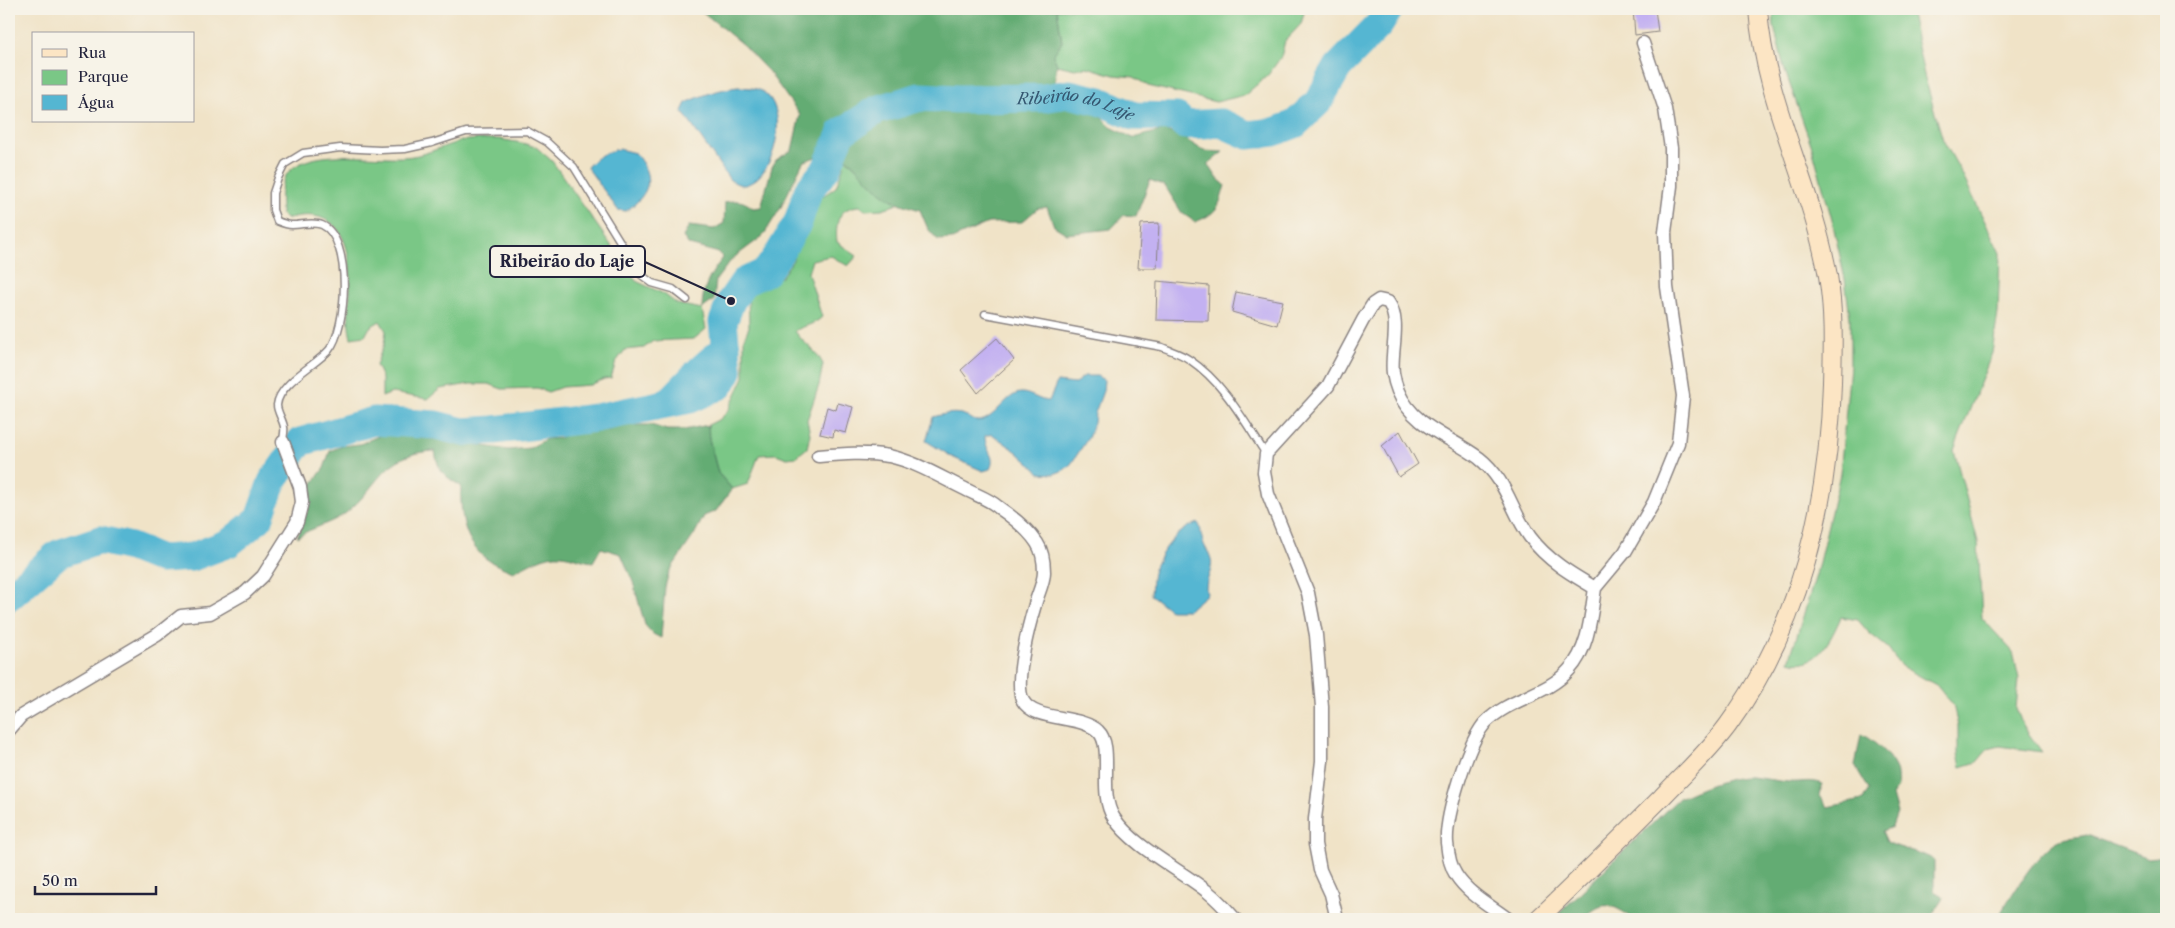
<svg xmlns="http://www.w3.org/2000/svg" width="2175" height="928" viewBox="0 0 2175 928" font-family="'Libre Caslon Text',serif">
	<style>
		.green { fill: #7ac786; stroke: #4e7460 }
		.forest { fill: #63ac73; stroke: #426757 }
		.water { fill: #54b6d2; stroke: #3b6c86 }
		.lines { fill: none; stroke-linecap: round; stroke-linejoin: round }
		.river { stroke: #54b6d2; stroke-width: 29 }
		.building { fill: #c3b1f1 }
		.service-casing { stroke: #898281; stroke-width: 9 }
		.minor-casing { stroke: #898281; stroke-width: 15 }
		.secondary-casing { stroke: #898281; stroke-width: 20 }
		.service { stroke: #fff; stroke-width: 6 }
		.minor { stroke: #fff; stroke-width: 12 }
		.secondary { stroke: #fce5c4; stroke-width: 18 }
		.labels { text-anchor: middle; dominant-baseline: central; stroke-width: 5; stroke-linejoin: round; paint-order: stroke }
		.water-label { font-size: 16px; font-style: italic; fill: #345670; stroke: #f7f3e8 }
		.leader { fill: none; stroke: #22223b; stroke-width: 2 }
		.callout-dot { fill: #22223b; stroke: #f7f3e8; stroke-width: 2 }
		.callout { fill: #f7f3e8; stroke: #22223b; stroke-width: 2 }
		.callout-label { font-size: 16px; text-anchor: middle; font-weight: bold; fill: #22223b }
	</style>
	<rect width="100%" height="100%" fill="#f7f3e8"/>
	<filter id="ink" filterUnits="userSpaceOnUse"><feTurbulence type="fractalNoise" baseFrequency=".02" numOctaves="2"/><feDisplacementMap in="SourceGraphic" scale="10" xChannelSelector="R" yChannelSelector="G"/><feConvolveMatrix kernelMatrix="1 2 1 2 8 2 1 2 1" color-interpolation-filters="sRGB"/></filter>
	<filter id="wash" filterUnits="userSpaceOnUse"><feTurbulence type="fractalNoise" baseFrequency=".0096" numOctaves="4" result="noise"/><feDisplacementMap in="SourceGraphic" scale="20" xChannelSelector="R" yChannelSelector="G"/><feGaussianBlur stdDeviation="1.12" result="paint"/><feColorMatrix in="noise" values="0 0 0 0 0 0 0 0 0 0 0 0 0 0 0 0 0 1.4 0 .05"/><feComposite in="paint" operator="in"/></filter>
	<g filter="url(#wash)">
		<rect width="100%" height="100%" fill="#f0e3c7"/>
		<path class="green" d="M1057 9H1305L1301 24 1285 41 1281 57 1268 75 1245 95 1216 102 1148 86 1134 77 1114 75 1087 67 1075 69 1057 65 1053 55 1062 42Z
			M1773 9H1910L1924 75 1943 140 1961 172 2000 253 1998 313 1992 353 1954 450 1978 542 1982 618 2013 652 2019 679 2016 708 2023 726 2042 752 2000 746 1988 749 1977 762 1961 767 1958 754V725L1953 705 1938 686 1901 666 1888 648 1869 633 1858 620 1841 617C1831 639 1817 670 1789 661L1816 575 1840 474 1850 366V318L1845 279 1832 220 1812 147 1784 68 1774 27Z
			M478 139H499L522 143 536 147 552 161 636 281 664 294 677 304 702 309 706 329 694 339 653 341 644 348 625 350 616 362 611 378 604 379 590 385 562 387 548 392 537 388 502 389 489 384H470L440 389 428 399 392 393 382 397V378L376 365 384 344 386 331 380 321 370 327 365 336 351 338C346 320 350 304 350 285 352 241 337 204 286 219L281 214C281 202 279 187 285 177 303 145 373 159 404 157 423 156 438 148 455 143 462 140 471 140 478 139Z
			M839 154 851 163 880 191 898 204 882 209 865 210 860 206C838 207 835 223 837 242L857 256 848 266 831 256 812 260 808 273 822 317C814 325 805 325 795 331 804 345 815 348 823 364L819 385 807 420 810 434 807 448 796 457 787 458 776 454 759 455 748 484 732 489 718 473 709 439 708 425 720 419 728 411 744 377V338L749 327 748 294 753 285 781 277 793 260V247L804 232 817 200 836 187 844 165Z"/>
		<path class="forest" d="M699 9H1057L1062 42 1053 55 1057 65 1051 107 1073 106 1095 111 1111 127 1133 138 1164 130 1182 137 1204 151 1223 152 1208 164 1218 179 1225 185C1219 207 1218 213 1195 222L1182 213 1165 186 1150 180 1136 216 1124 215 1111 229 1067 234 1054 226 1047 207 1037 209 1022 222 988 223 952 239 938 240 928 229 920 210C904 205 891 201 878 190 867 181 850 157 837 154 825 152 813 158 803 162L780 209 763 236 732 259 716 280 714 300 702 309C702 288 710 274 723 258L719 253 689 245 683 237 689 226 714 229 724 223 725 202C738 200 743 200 753 208L761 207 772 167 776 160 792 150 800 115 769 72 743 45Z
			M624 425H651L667 430H684L708 425 709 439 718 473 732 489 716 511 704 516 694 535 669 572 665 587 661 638 653 634 645 625 633 582 621 554 601 548 593 562C582 561 572 556 562 555 545 553 528 565 513 572 504 568 493 564 485 558 463 540 460 512 461 486 444 476 438 471 435 451 382 453 380 486 346 513 331 524 313 527 297 537L309 507 310 487 324 468 330 451 342 446 360 444 383 434 397 431 411 437 455 441 508 450 530 448 546 439 560 438 570 430H609Z
			M1861 734C1874 741 1888 753 1895 767 1898 773 1897 781 1898 787L1892 795 1897 813 1892 827 1882 831 1887 842C1902 850 1920 851 1934 860V891L1944 897 1929 919H1631V917C1609 902 1602 901 1583 919H1553L1679 798C1698 789 1730 776 1750 777 1763 778 1776 781 1789 782 1802 783 1810 779 1823 784L1819 794 1827 807 1863 800 1869 789 1855 766Z
			M2087 835 2148 858 2166 856V919H1997C2010 898 2038 849 2060 840 2069 837 2079 837 2087 835Z"/>
		<path class="water" d="M738 87C749 88 759 87 767 95 788 114 775 174 748 184 742 187 736 183 730 180L682 111 686 103C703 95 719 89 738 87Z
			M619 149 635 153C655 177 651 193 626 211L618 210 587 167C597 156 605 152 619 149Z
			M1084 376H1097L1104 380 1103 391 1095 413 1094 423 1088 438 1071 464 1064 470 1054 474 1040 473 1017 452 992 434 985 436C985 452 997 456 990 469L983 471 954 458 926 441 933 417C944 414 956 411 967 416 971 418 973 421 978 421 995 421 1007 391 1023 393 1032 394 1040 401 1049 401L1057 382 1075 384Z
			M1198 523C1202 529 1200 532 1202 538 1204 550 1214 555 1211 568 1209 578 1204 584 1207 594L1188 610H1170L1151 595C1152 586 1151 575 1155 567 1162 550 1179 528 1198 523Z"/>
		<g class="lines">
			<g class="river">
				<path d="M669 402 700 370 726 347"/>
				<path id="s1" d="M9 597 58 554 100 540 131 547 161 559 192 557 229 543 259 519 272 482 300 442 374 421 436 425 463 432 494 430 596 418 690 399 720 385 728 371 723 322 731 301 744 282 766 272 780 252 798 222 808 191 826 169 842 132 877 110 920 97 958 99 1043 98 1069 94 1100 101 1134 116 1177 117 1185 125 1221 123 1248 135 1274 132 1295 124 1318 102 1338 67 1379 25 1389 9"/>
			</g>
		</g>
		<g id="blocks">
			<path class="building" d="M1633 9H1655L1658 32 1635 35Z
				M1159 223 1157 268H1138L1141 224Z
				M1157 281 1209 286 1208 321 1156 320Z
				M1236 292 1283 301 1277 325 1232 312Z
				M997 338 1014 360 978 393 961 370Z
				M838 403 853 407 846 433 834 430 833 437 820 434 827 407 836 410Z
				M1400 431 1418 464 1399 477 1382 446Z"/>
		</g>
	</g>
	<g filter="url(#ink)">
		<use href="#blocks" fill-opacity="0" stroke="#898281" stroke-width="1"/>
		<g class="lines">
			<g class="service-casing">
				<path id="service" d="M985 314 1162 347C1171 351 1182 354 1190 360 1224 383 1244 421 1266 454
					M283 442C283 437 285 432 284 427 283 420 277 412 277 405 279 383 316 365 329 350 347 329 353 239 322 225 313 221 302 225 292 225 287 225 282 223 277 221L273 210V193L278 178 285 164 303 153 340 148 380 150 405 149 432 143 466 132 527 131 547 142 574 167 640 274 652 283 673 289 687 300"/>
			</g>
			<g class="minor-casing">
				<path id="minor" d="M818 456C842 454 865 452 889 456 916 462 940 477 965 489 976 495 989 499 998 507 1011 516 1028 529 1037 543 1043 552 1044 562 1044 572 1044 581 1039 592 1036 601 1030 621 1013 682 1023 701 1035 722 1079 714 1098 731 1115 747 1097 793 1114 818 1133 847 1181 870 1208 892 1218 900 1227 910 1235 919
					M1595 588 1625 552 1654 502 1678 443 1683 396 1667 287 1665 232 1671 186V148L1665 109 1643 43
					M9 730 21 716 157 635 181 616 210 613 245 593 263 576 297 522 302 502 300 487 283 442
					M1337 919 1331 894 1320 870 1315 844V819L1322 761V707L1316 635 1308 593 1268 494 1264 472 1266 454 1328 386 1363 320 1373 304 1379 300 1388 302C1402 321 1390 352 1393 373 1394 379 1396 386 1398 391 1413 427 1451 437 1479 458 1507 480 1511 511 1530 537 1547 560 1571 574 1595 588 1591 615 1589 649 1569 670 1547 695 1510 698 1486 722 1468 741 1445 817 1447 843 1448 854 1450 866 1456 875 1468 894 1491 906 1508 919"/>
			</g>
			<g class="secondary-casing">
				<path id="secondary" d="M1538 919C1580 879 1621 838 1662 797 1684 774 1709 751 1728 725 1800 626 1829 504 1832 383 1833 347 1834 311 1828 276 1812 185 1764 101 1758 9"/>
			</g>
			<use href="#service" class="service"/>
			<use href="#minor" class="minor"/>
			<use href="#secondary" class="secondary"/>
		</g>
	</g>
	<g class="labels">
		<g class="water-label">
			<text stroke="none"><textPath href="#s1" startOffset="1340">Ribeirão do Laje</textPath></text>
		</g>
	</g>
	<path class="leader" d="M731 301L645 262"/>
	<circle class="callout-dot" cx="731" cy="301" r="5"/>
	<rect class="callout" x="490" y="246" width="155" height="31" rx="5"/>
	<g class="callout-label">
		<text x="567" y="267">Ribeirão do Laje</text>
	</g>
	<rect width="2175" height="928" fill="none" stroke="#f7f3e8" stroke-width="30"/>
	<rect x="32" y="32" width="162" height="90" fill="#f7f3e8" stroke="#a29fa3"/>
	<rect x="42" y="49" width="25" height="8" fill="#fce5c4" stroke="#a29fa3"/>
	<text x="78" y="58" font-size="15" fill="#22223b">Rua</text>
	<rect x="42" y="70" width="25" height="15" fill="#7ac786" stroke="#a29fa3"/>
	<text x="78" y="82" font-size="15" fill="#22223b">Parque</text>
	<rect x="42" y="95" width="25" height="15" fill="#54b6d2" stroke="#a29fa3"/>
	<text x="78" y="108" font-size="15" fill="#22223b">Água</text>
	<path d="M35 886v8h121v-8" fill="none" stroke="#22223b" stroke-width="2.5"/>
	<text x="42" y="886" font-size="15" fill="#22223b" stroke="#f7f3e8" stroke-width="4" paint-order="stroke">50 m</text>
</svg>
